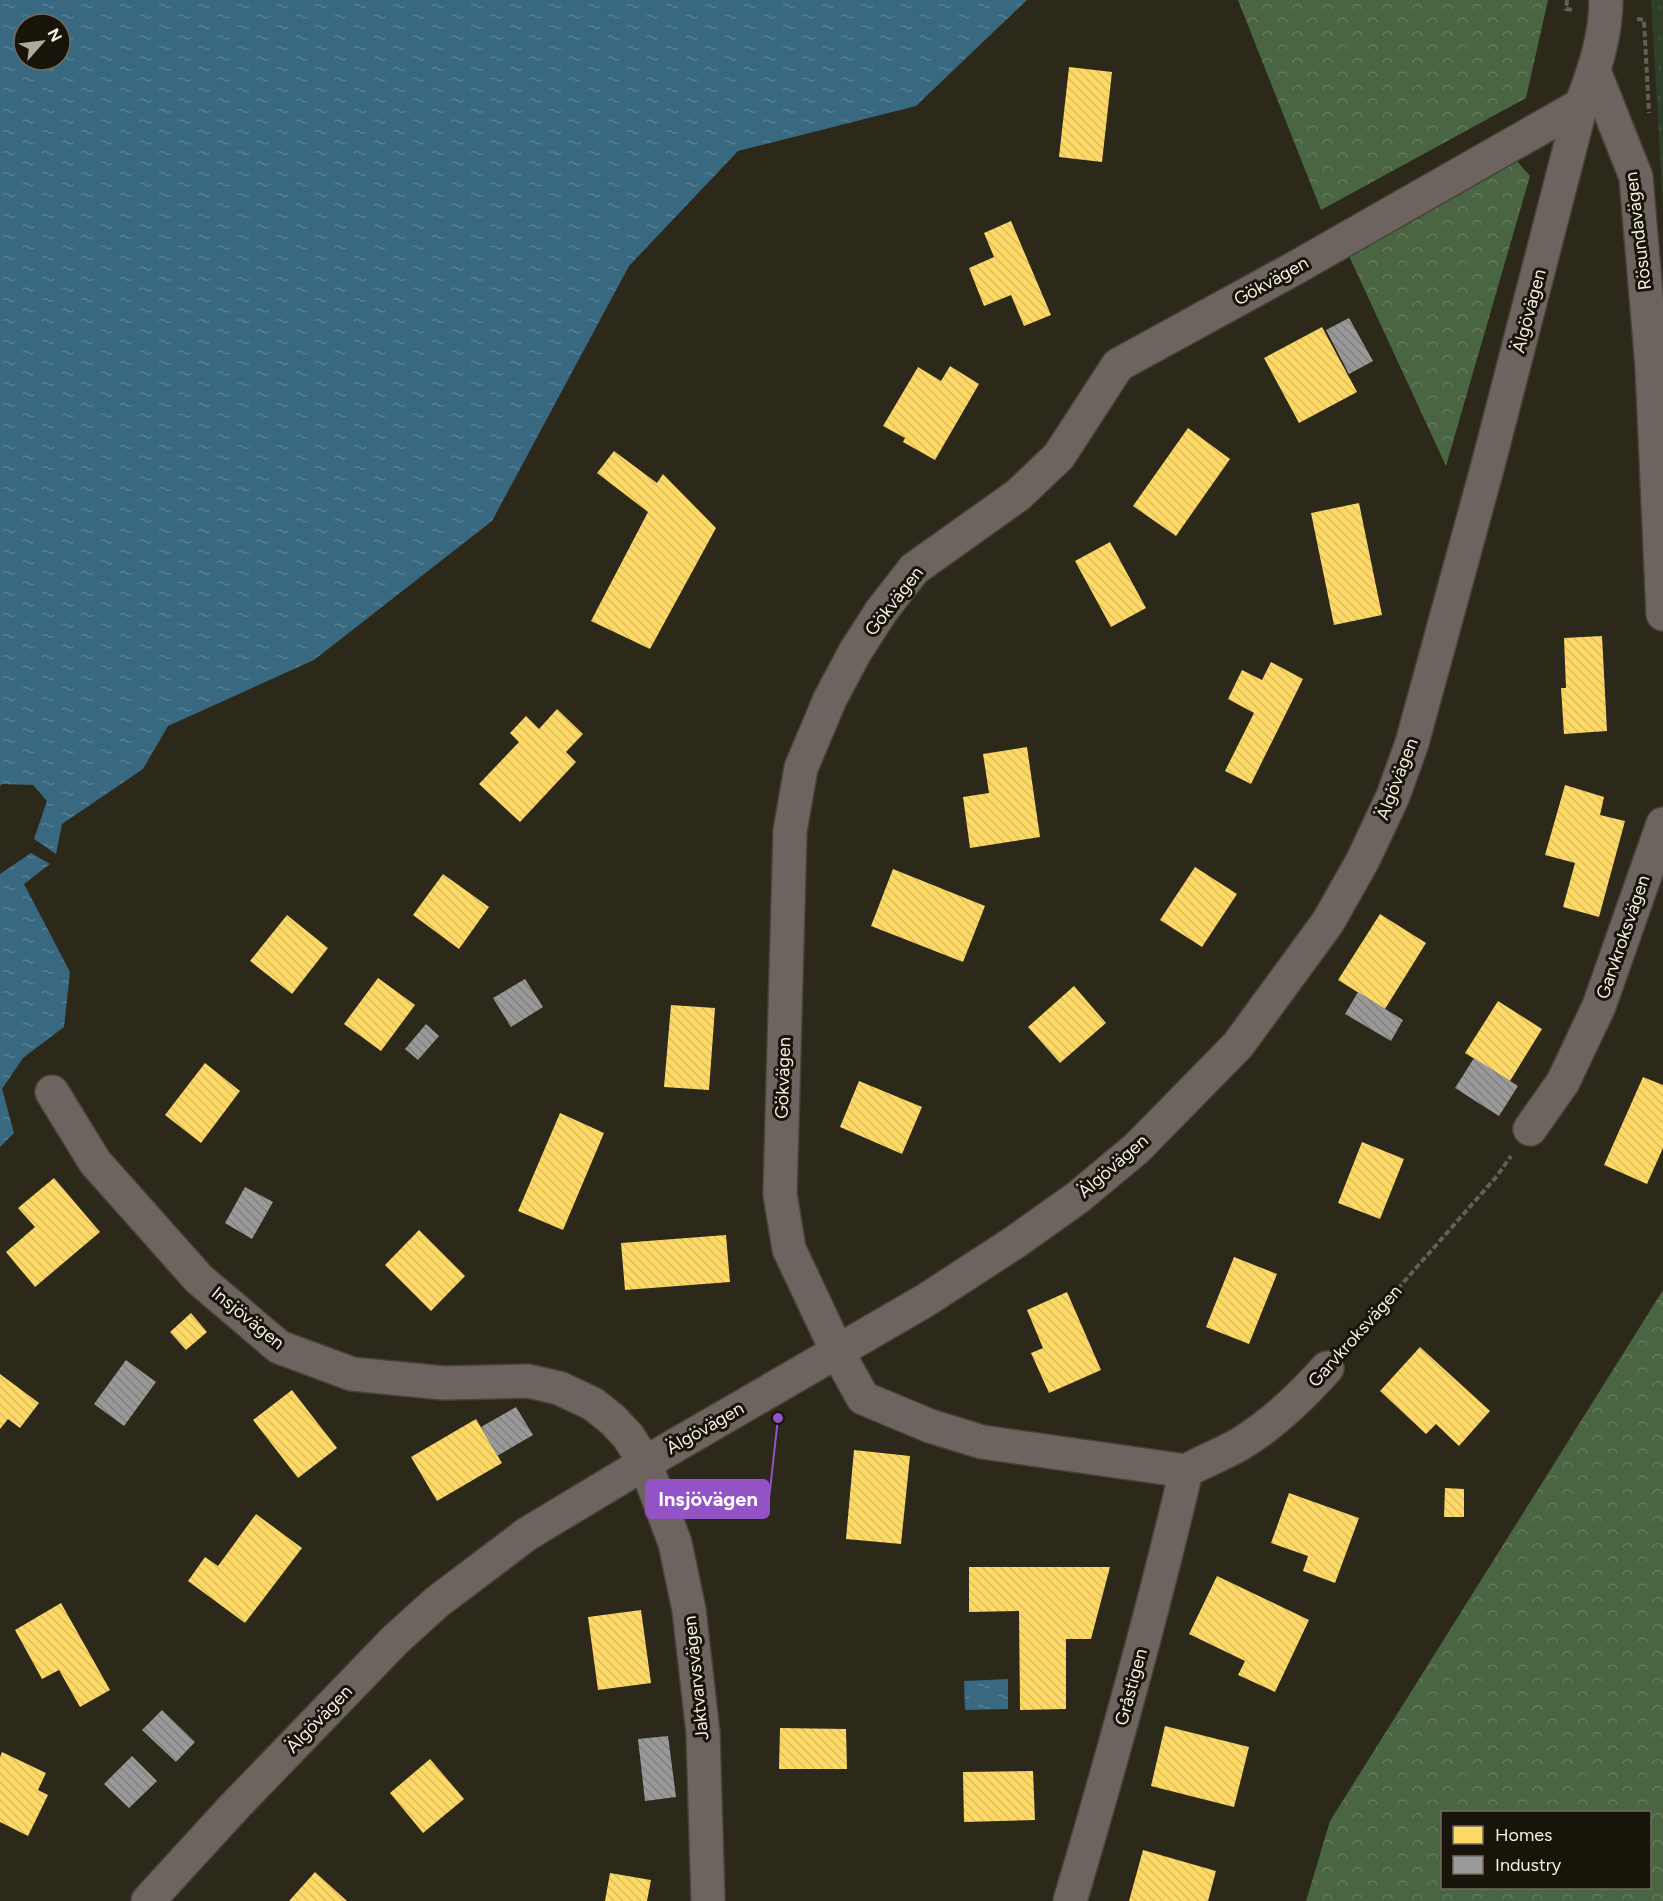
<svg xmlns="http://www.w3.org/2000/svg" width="1663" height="1901" viewBox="0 0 1663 1901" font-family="Figtree,sans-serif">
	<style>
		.grass { fill: url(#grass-tufts) }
		.forest { fill: url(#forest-crowns); fill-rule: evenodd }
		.water { fill: url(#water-ripples); fill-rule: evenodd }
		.homes { fill: url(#homes-back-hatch) }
		.industry { fill: url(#industry-back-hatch) }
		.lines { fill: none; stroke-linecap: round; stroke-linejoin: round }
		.minor-casing { stroke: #464337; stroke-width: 36 }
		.tertiary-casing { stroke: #464337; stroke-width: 36 }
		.path { stroke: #635e56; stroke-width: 4; stroke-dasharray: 6 3; stroke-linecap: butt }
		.minor { stroke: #6d6460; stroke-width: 33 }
		.tertiary { stroke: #6d6460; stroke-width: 33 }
		.labels { text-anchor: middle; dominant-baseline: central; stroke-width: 6; stroke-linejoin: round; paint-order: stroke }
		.street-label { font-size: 18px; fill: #f4efe0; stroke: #181409 }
		.leader { fill: none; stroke: #9353c6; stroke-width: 2 }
		.callout-dot { fill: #9353c6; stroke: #181409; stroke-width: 2 }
		.callout { fill: #9353c6; stroke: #9353c6; stroke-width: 2 }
		.callout-label { font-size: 20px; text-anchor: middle; font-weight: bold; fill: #fff }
	</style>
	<defs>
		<pattern id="grass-tufts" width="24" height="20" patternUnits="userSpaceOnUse" patternTransform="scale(1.5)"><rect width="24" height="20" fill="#2f3e29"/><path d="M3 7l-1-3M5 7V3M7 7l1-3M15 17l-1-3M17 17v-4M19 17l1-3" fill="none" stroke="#44513e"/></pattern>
		<pattern id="forest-crowns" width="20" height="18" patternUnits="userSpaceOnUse" patternTransform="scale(1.5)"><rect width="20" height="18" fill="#4a6541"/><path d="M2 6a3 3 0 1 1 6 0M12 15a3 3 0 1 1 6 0" fill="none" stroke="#657b5c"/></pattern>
		<pattern id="water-ripples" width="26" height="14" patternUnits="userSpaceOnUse" patternTransform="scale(1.5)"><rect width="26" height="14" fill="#396981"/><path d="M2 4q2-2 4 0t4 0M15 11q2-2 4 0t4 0" fill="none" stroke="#567f93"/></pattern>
		<pattern id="homes-back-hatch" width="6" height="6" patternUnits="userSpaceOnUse" patternTransform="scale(1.5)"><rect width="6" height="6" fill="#ffd966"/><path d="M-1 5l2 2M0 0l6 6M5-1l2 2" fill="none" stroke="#dbbc5f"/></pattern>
		<pattern id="industry-back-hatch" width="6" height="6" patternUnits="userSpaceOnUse" patternTransform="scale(1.5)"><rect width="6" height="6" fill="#999"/><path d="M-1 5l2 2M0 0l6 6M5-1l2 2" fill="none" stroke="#81817f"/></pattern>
	</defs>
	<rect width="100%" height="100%" fill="#2c281a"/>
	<path class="grass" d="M1651 0H1663V208Z"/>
	<path class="forest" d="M1238 0H1548L1526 98 1321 210Z
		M1515 159 1530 176 1446 466 1349 256Z
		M1663 1290V1901H1306L1330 1821ZM1650 1812V1888H1442V1812Z"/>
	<path class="water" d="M0 0H1027L916 106 738 151 629 266 492 521 314 660 168 726 143 769 62 824 56 854 34 839 47 801 33 785 2 784 0 786ZM24 24H60V60H24Z
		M31 853 50 864 24 884 70 972 64 1027 23 1058 2 1089 14 1133 0 1147V874Z
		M1008 1679V1709L965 1710 964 1681Z"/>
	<path class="homes" d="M1069 67 1112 72 1102 162 1059 157Z
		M1011 221 1051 315 1024 326 1011 295 984 306 969 268 994 257 984 233Z
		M1322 327 1357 392 1299 423 1264 358Z
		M950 366 979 384 935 460 903 442 905 438 883 426 918 367 941 381Z
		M1188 428 1230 459 1176 536 1133 506Z
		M614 451 657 483 663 474 716 528 650 649 591 621 648 512 597 473Z
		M1359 503 1382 615 1334 625 1311 513Z
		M1110 542 1146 608 1111 627 1075 561Z
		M1602 636 1607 731 1564 734 1561 688H1566L1564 638Z
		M1271 662 1303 679 1251 784 1225 771 1254 713 1228 699 1242 670 1262 680Z
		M557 709 583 734 566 752 576 762 520 822 479 784 519 742 510 733 526 716 539 729Z
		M1027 747 1040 837 970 848 963 797 989 793 983 754Z
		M1565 785 1604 797 1600 815 1625 821 1599 917 1563 907 1575 863 1545 855Z
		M1195 867 1237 894 1202 947 1160 920Z
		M893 869 985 906 963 962 871 926Z
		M443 874 489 907 459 949 413 915Z
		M1380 914 1426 943 1385 1009 1338 980Z
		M287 915 328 948 292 994 250 961Z
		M378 978 415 1005 381 1051 344 1024Z
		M1074 986 1106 1023 1060 1063 1028 1027Z
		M1498 1001 1542 1029 1510 1081 1465 1053Z
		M671 1005 715 1008 709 1090 664 1087Z
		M205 1063 240 1091 201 1143 165 1115Z
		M1643 1077 1663 1085V1148L1647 1184 1604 1165Z
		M859 1081 922 1107 902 1154 840 1127Z
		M560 1113 604 1133 563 1230 518 1211Z
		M1362 1142 1404 1159 1380 1219 1338 1203Z
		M54 1178 100 1232 35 1287 6 1252 35 1227 18 1208Z
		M419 1230 465 1276 431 1311 385 1265Z
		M726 1235 730 1282 625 1290 621 1243Z
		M1234 1257 1277 1274 1249 1344 1206 1327Z
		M1067 1292 1101 1370 1049 1393 1031 1353 1043 1348 1027 1310Z
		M191 1313 207 1332 186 1350 170 1332Z
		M1420 1347 1490 1411 1459 1446 1436 1424 1426 1434 1380 1391Z
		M0 1374 39 1403 20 1428 8 1419 0 1429Z
		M292 1390 337 1448 298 1478 253 1420Z
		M476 1419 502 1463 437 1501 411 1457Z
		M854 1450 910 1456 901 1544 846 1539Z
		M1445 1488 1464 1489V1517H1444Z
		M1289 1493 1359 1518 1335 1583 1303 1571 1308 1556 1271 1543Z
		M256 1514 302 1548 245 1623 188 1581 205 1557 218 1566Z
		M969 1567H1110L1091 1639H1066V1709L1020 1710 1019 1611 969 1612Z
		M1217 1576 1309 1620 1275 1692 1238 1675 1245 1661 1189 1634Z
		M61 1603 110 1690 80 1707 59 1670 42 1679 15 1630Z
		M641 1610 651 1683 598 1690 588 1617Z
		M1165 1726 1249 1747 1234 1807 1151 1786Z
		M780 1728 846 1729 847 1769H779Z
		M2 1752 46 1773 38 1790 48 1795 28 1836 0 1822V1757Z
		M430 1759 464 1799 423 1833 390 1793Z
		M1033 1771 1035 1820 964 1822 963 1772Z
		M1143 1850 1216 1871 1208 1901H1129Z
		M315 1872 347 1901H289Z
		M610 1873 651 1880 647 1901H605Z"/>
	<path class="industry" d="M1349 318 1373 361 1349 374 1326 330Z
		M525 979 543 1007 511 1027 493 998Z
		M1358 992 1403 1020 1391 1041 1345 1014Z
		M426 1024 439 1036 418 1060 405 1049Z
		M1474 1058 1518 1086 1499 1116 1455 1088Z
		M245 1187 273 1202 252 1239 225 1223Z
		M126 1360 156 1382 124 1426 94 1404Z
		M516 1407 533 1435 497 1456 481 1427Z
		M162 1710 195 1742 176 1762 142 1730Z
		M668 1736 676 1797 645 1801 638 1739Z
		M132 1756 157 1781 129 1808 104 1784Z"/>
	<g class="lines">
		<g class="minor-casing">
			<path id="minor" d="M52 1092 95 1162 199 1279 279 1347 352 1374 444 1383 528 1381 559 1388 593 1404 613 1420 628 1436 645 1463 675 1543 689 1610 703 1733 708 1901
				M1530 1129 1563 1082 1599 1006 1663 824
				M1327 1368C1302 1396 1273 1424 1240 1444 1223 1454 1204 1461 1186 1471L982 1442 930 1426 863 1398 837 1351 789 1249 780 1194 790 831 801 768 830 699 855 652 882 610 914 569 1018 495 1059 456 1118 365 1295 268 1581 105
				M1070 1901C1112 1759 1152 1616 1186 1471"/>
		</g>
		<g class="tertiary-casing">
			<path id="tertiary" d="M1594 71 1636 177 1652 366 1663 614
				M148 1901 234 1807 395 1640 437 1602 527 1534 645 1463 926 1300 1015 1242 1077 1198 1137 1148 1238 1045 1328 922 1363 860 1393 796 1412 743 1488 465 1581 105C1594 72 1606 36 1606 0"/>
		</g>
		<path class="path" d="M63 0 65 2
			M1567 0 1566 9 1574 10
			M1637 19 1644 20 1649 113
			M1350 1343 1497 1176 1511 1156"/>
		<use href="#minor" class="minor"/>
		<use href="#tertiary" class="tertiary"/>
	</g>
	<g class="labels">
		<g class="street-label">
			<text transform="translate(1638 231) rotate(-97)">Rösundavägen</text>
			<text transform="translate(1271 281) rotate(-29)">Gökvägen</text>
			<text transform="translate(1529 311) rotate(-75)">Älgövägen</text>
			<text transform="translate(894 601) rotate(-52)">Gökvägen</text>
			<text transform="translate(1397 779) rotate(-69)">Älgövägen</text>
			<text transform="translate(1623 937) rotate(-71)">Garvkroksvägen</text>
			<text transform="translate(783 1078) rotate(-88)">Gökvägen</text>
			<text transform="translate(1113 1166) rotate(-41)">Älgövägen</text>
			<text transform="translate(248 1318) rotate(39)">Insjövägen</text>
			<text transform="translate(1355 1336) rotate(-48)">Garvkroksvägen</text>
			<text transform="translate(705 1428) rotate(-30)">Älgövägen</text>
			<text transform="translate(696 1678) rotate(-96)">Jaktvarvsvägen</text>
			<text transform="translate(1131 1687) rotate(-75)">Gråstigen</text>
			<text transform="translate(319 1719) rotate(-46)">Älgövägen</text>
		</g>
	</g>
	<path class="leader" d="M778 1418L769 1499"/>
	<circle class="callout-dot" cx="778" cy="1418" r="6"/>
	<rect class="callout" x="646" y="1480" width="123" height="38" rx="6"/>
	<g class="callout-label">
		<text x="708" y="1506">Insjövägen</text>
	</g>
	<rect x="1441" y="1811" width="210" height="78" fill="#181409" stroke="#706c5f" stroke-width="1.5"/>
	<rect x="1453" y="1826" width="30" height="18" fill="#ffd966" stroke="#706c5f" stroke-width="1.5"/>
	<text x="1495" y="1841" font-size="18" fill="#f4efe0">Homes</text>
	<rect x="1453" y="1856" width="30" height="18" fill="#999999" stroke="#706c5f" stroke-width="1.5"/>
	<text x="1495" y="1871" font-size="18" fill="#f4efe0">Industry</text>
	<g transform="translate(42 42) rotate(62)"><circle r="28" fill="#181409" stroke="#706c5f" stroke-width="1.5"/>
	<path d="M0-4.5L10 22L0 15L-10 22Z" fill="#aea99b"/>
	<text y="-9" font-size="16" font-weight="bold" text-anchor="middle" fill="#f4efe0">N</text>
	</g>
</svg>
